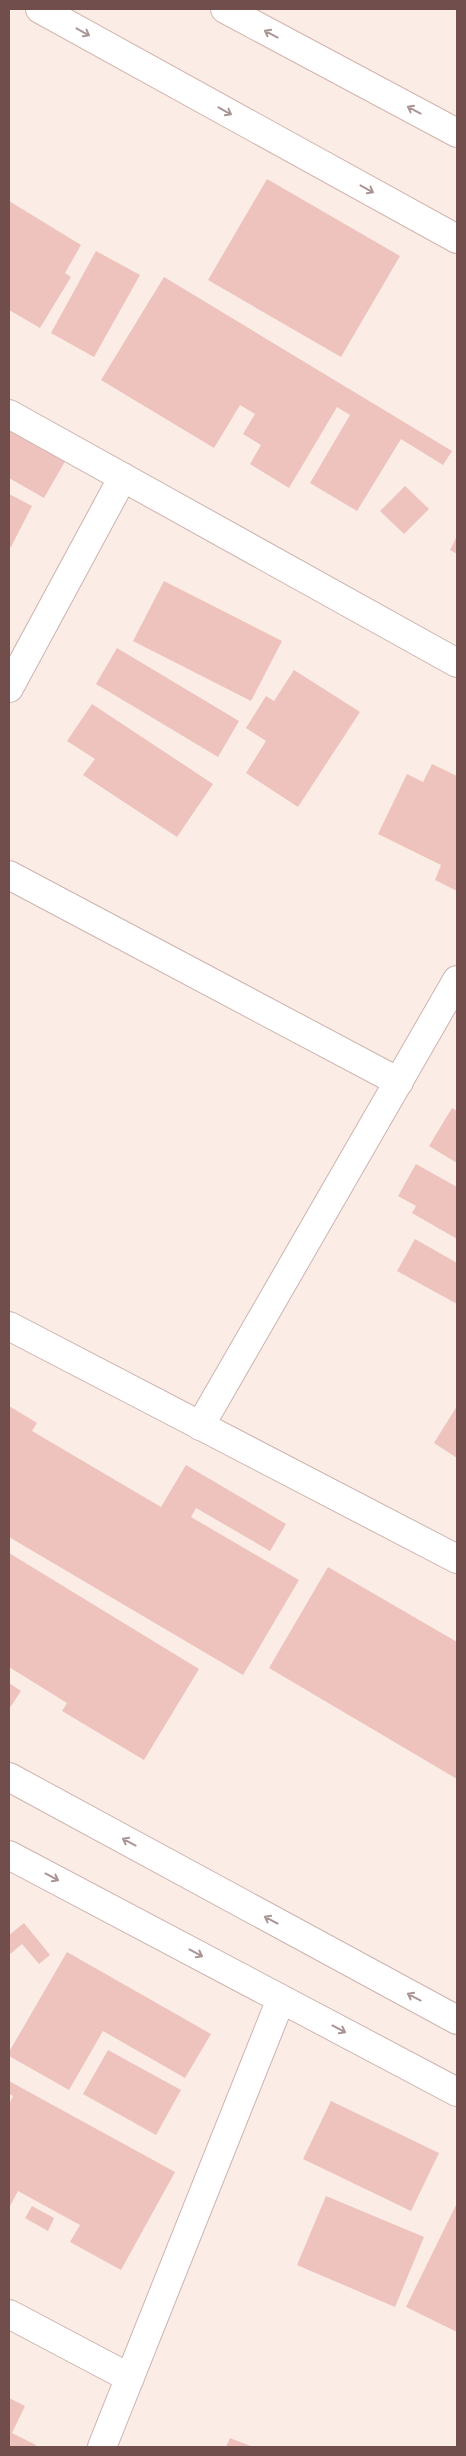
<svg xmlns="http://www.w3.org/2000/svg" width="466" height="2456" viewBox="0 0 466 2456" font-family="'Sofia Sans Condensed',sans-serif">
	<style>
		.building { fill: #eec3be }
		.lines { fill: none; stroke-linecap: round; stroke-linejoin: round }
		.street-casing { stroke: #cdb3af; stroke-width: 30 }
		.secondary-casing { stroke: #d2b4ae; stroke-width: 30 }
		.street { stroke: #fff; stroke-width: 28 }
		.secondary { stroke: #fff; stroke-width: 28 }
		.oneway { stroke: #aa9594 }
	</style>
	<rect width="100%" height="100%" fill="#fbece5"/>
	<path class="building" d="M267 179 400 256 341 357 208 280Z
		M9 201 81 245 65 273 71 277 40 328 9 310Z
		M96 251 140 275 94 357 51 333Z
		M164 277 452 451 443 465 401 439 357 511 310 483 350 415 337 407 289 488 250 464 261 445 243 434 255 414 240 405 214 448 101 380Z
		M9 425 67 458 44 498 9 478Z
		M405 486 429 509 404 534 380 511Z
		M9 494 32 506 11 547 9 546Z
		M457 536V554L450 550Z
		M164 581 282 641 251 701 133 641Z
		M117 648 239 721 218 757 96 684Z
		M294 670 360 712 298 807 246 773 266 741 246 728 266 696 274 701Z
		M92 704 213 784 177 837 83 775 95 759 67 741Z
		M432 764 457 776V891L435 880 441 865 378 834 407 774 423 782Z
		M452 1108 457 1111V1163L429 1146Z
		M416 1164 457 1187V1239L412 1213 416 1206 398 1196Z
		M415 1239 457 1263V1304L397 1271Z
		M9 1406 37 1423 32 1431 161 1507 186 1465 286 1524 270 1551 196 1508 191 1517 299 1580 243 1675 9 1537Z
		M457 1406V1458L434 1443Z
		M9 1553 199 1669 144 1760 62 1711 67 1703 9 1667Z
		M328 1567 457 1642V1779L269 1668Z
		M9 1683 21 1691 9 1709Z
		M24 1923 50 1955 39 1964 22 1944 9 1955V1935Z
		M67 1952 211 2034 185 2078 103 2031 69 2090 9 2056V2052Z
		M108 2050 181 2090 156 2135 83 2094Z
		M9 2081 175 2172 121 2270 70 2242 80 2225 18 2191 9 2208V2104L13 2096 9 2094Z
		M331 2101 439 2153 411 2211 303 2159Z
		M326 2196 424 2237 395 2307 297 2265Z
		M457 2203V2332L406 2307Z
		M32 2206 54 2218 48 2231 25 2218Z
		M9 2398 25 2406 12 2433 36 2445 34 2447H9Z
		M230 2438 253 2447H226Z"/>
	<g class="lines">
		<g class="street-casing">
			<path id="street" d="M9 414 457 663
				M9 688 123 477
				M9 875 399 1082
				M9 1326 457 1559
				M200 1426 457 980
				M9 1777 457 2020
				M9 1855 457 2092
				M9 2314 130 2378
				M102 2447 281 1999"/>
		</g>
		<g class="secondary-casing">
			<path id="secondary" d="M40 9 457 239
				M225 9 457 133"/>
		</g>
		<use href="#street" class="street"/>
		<use href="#secondary" class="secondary"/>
	</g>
	<defs><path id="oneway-shaft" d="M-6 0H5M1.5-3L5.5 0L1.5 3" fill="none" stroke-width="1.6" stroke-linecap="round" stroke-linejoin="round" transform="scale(1.25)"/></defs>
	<g class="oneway">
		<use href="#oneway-shaft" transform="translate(83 32) rotate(29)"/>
		<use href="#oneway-shaft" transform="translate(271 34) rotate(-152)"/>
		<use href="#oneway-shaft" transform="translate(414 110) rotate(-152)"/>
		<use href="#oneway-shaft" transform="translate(225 111) rotate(29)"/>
		<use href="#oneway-shaft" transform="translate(367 189) rotate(29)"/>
		<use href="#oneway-shaft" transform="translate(129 1842) rotate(-152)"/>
		<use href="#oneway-shaft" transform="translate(52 1877) rotate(28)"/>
		<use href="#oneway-shaft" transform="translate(271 1920) rotate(-152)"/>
		<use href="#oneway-shaft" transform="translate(196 1953) rotate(28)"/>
		<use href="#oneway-shaft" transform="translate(414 1997) rotate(-152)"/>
		<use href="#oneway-shaft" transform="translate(339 2029) rotate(28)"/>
	</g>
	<rect width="466" height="2456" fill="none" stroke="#714e4c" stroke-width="20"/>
</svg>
